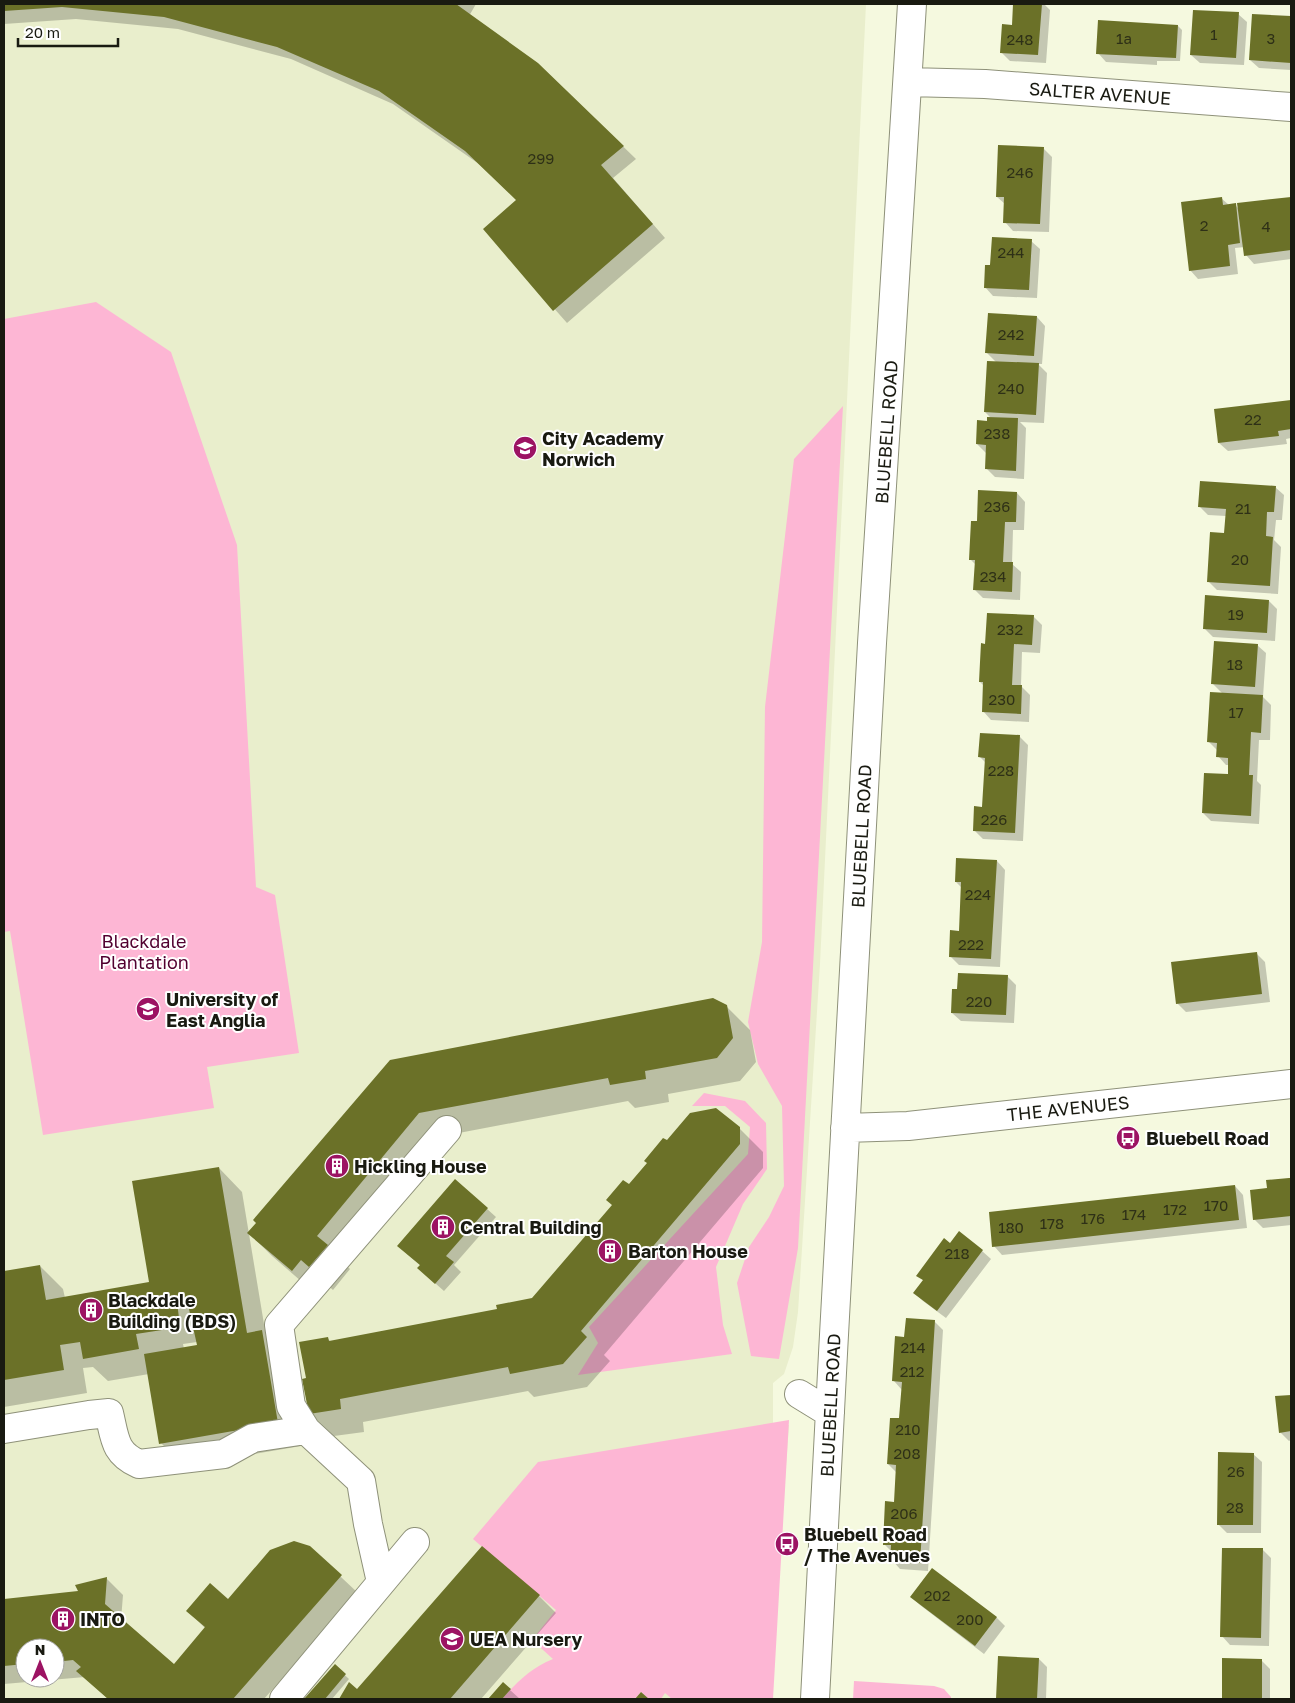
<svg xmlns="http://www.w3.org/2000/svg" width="1295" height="1703" viewBox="0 0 1295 1703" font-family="'Golos Text',sans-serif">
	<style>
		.built { fill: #e9eecc; fill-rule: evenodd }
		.green { fill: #fdb6d4 }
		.shadow { fill: #0003; fill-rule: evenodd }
		.building { fill: #6b7128 }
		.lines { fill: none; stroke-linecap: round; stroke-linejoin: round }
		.minor-casing { stroke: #8e9179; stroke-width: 30 }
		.minor { stroke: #fff; stroke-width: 28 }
		.labels { text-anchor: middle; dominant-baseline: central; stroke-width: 4; stroke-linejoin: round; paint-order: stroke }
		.number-label { font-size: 15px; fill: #2e3017 }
		.street-label { font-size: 18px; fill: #191a11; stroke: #fff }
		.poi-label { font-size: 18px; font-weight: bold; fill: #191a11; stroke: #fff; text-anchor: start }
		.park-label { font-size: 18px; fill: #520030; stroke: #fff }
	</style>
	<rect width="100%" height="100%" fill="#f5f9df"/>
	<path class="built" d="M4 4H866L820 964 798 1312 793 1347 784 1374 773 1383V1424L789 1425 769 1699H4ZM25 1648H55V1678H25Z"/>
	<path class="green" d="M96 302 171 352 237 545 256 887 275 895 299 1053 207 1067 214 1108 43 1135 10 931 4 932V319Z
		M843 406 798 1248 779 1359 751 1356 737 1283 749 1247 769 1217 784 1186 782 1106 758 1064 748 1022 762 942 765 707 794 459Z
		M704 1093 745 1101 766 1123 767 1169 743 1204 716 1267 723 1325 732 1354 578 1375 598 1343 589 1327 748 1154 750 1127 725 1106H692Z
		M789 1420 773 1699H672L665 1693 661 1699H649L641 1692 635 1699H502C517 1682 531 1668 553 1659L532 1640 556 1610 473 1539 538 1462Z
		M854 1681 934 1686 944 1689 951 1697V1699H853Z"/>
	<path class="shadow" d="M4 4H476L469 16 537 63 636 159 613 178 665 238 567 323 484 229 518 201 479 164 393 104 291 59 178 29 76 19 4 24Z
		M1014 4H1044L1050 10 1046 63 1010 61 1001 52 1013 26Z
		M1238 14 1247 22 1244 65 1200 63 1191 55Z
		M1253 15 1291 17V70L1259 68 1250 60Z
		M1178 26 1182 30 1180 61H1157V65L1106 62 1098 53Z
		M1043 148 1052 157 1049 232 1013 231 1005 222V204L997 197Z
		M1221 198 1229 205H1235L1239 209V204L1291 198V259L1254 264 1246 255 1245 247 1235 248 1238 274 1198 279 1190 270Z
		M1031 241 1040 249 1037 298 993 296 985 287 992 267Z
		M1037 317 1045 326 1042 364H1038L1047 373 1044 423 1020 422 1026 428 1024 479 995 477 986 468V453L977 444 988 422 992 419 985 412 996 362 986 352Z
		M1291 401V438L1286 439 1287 444 1228 451 1219 443 1215 410Z
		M1275 487 1284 495 1282 520H1276L1274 540 1281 547 1278 594 1217 590 1208 581 1225 535 1226 516 1208 515 1199 506Z
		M1017 493 1025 502 1024 530H1013L1012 564 1021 572 1020 600 983 598 974 589 976 565 971 560Z
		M1269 601 1277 609 1275 641 1213 637 1204 628Z
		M1033 616 1042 625 1040 653 1022 652 1021 686 1030 695 1029 722 991 720 983 711 984 686 980 682 986 645Z
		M1257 645 1266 653 1263 697 1271 705 1270 740H1259L1257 781 1261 785 1259 824 1211 821 1203 813 1229 776V765H1226L1218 756 1217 750 1208 741 1223 694 1213 684Z
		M1019 736 1028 745 1023 841 983 839 974 830 983 808 986 763 979 756Z
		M997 861 1005 870 1000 967 959 965 950 956 960 932 962 888 956 882Z
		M1256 953 1265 962 1270 1002 1186 1012 1177 1003Z
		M1007 976 1016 985 1014 1023 961 1021 952 1013Z
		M726 1006 750 1030 756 1062 740 1081 668 1094 669 1102 635 1108 628 1101 443 1136 340 1259 350 1269 333 1290 325 1283 316 1294 272 1256 249 1233 390 1061Z
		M739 1128 763 1152V1168L604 1355 610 1361 587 1387 534 1397 528 1391 363 1422 364 1432 334 1436 310 1413 307 1379 327 1338 331 1342 498 1310 533 1299 667 1142Z
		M219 1168 242 1192 266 1336 285 1355 301 1446 184 1466 161 1443 149 1374 108 1381 93 1367 83 1368 87 1393 4 1407V1272L40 1266 63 1289 65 1298 151 1283ZM197 1342 198 1346 184 1349 183 1344Z
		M1291 1179V1225L1263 1228 1254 1219 1268 1190 1267 1181Z
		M456 1181 496 1217 454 1265 461 1272 444 1291 427 1276 421 1266 407 1254Z
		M1235 1186 1243 1195 1247 1228 1002 1255 994 1246Z
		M951 1245 982 1251 991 1259 946 1318 923 1301 915 1293 924 1281 918 1276Z
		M934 1321 943 1330 928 1571 900 1569 892 1560V1552L884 1544 895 1503 897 1473 888 1464 901 1419 902 1390 894 1381Z
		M1291 1396V1440L1289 1441 1280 1432 1277 1398Z
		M1253 1454 1262 1462 1261 1533H1227L1218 1524Z
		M309 1547 358 1593 264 1699H108L85 1677 4 1684V1601L79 1592 106 1578 123 1595 121 1620 174 1666 205 1628 188 1611 229 1601ZM25 1648H55V1678H25Z
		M482 1548 539 1596 556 1613 481 1699H340L349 1684 357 1691Z
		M1262 1549 1271 1558 1269 1646 1230 1645 1222 1636Z
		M932 1569 997 1618 1005 1626 984 1654 920 1605 911 1597Z
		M999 1657 1039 1659 1047 1667 1046 1699H997Z
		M1224 1660 1262 1661 1270 1669V1699H1223Z
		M335 1666 349 1679 332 1699H306Z
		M503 1684 510 1690 520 1699H489Z"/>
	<path class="building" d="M4 4H456L538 63 624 146 601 165 653 224 553 311 483 229 516 200 465 151 379 91 277 47 164 17 62 7 4 11Z
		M1013 4H1042L1038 55 1000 53 1002 24 1012 25Z
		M1193 10 1239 12 1236 58 1190 55Z
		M1252 14 1291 16V63L1249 60Z
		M1098 20 1178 25 1176 58 1096 54Z
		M998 145 1044 147 1040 224 1003 223 1004 197H996Z
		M1222 197 1223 205 1236 203 1240 243 1228 245 1230 266 1189 271 1181 202Z
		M1291 197V250L1244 256 1237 203Z
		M992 237 1032 239 1029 290 984 288 985 265H990Z
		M988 313 1037 316 1034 356 985 353Z
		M987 361 1039 363 1036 415 984 412Z
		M1291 400V429L1278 431 1279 436 1218 443 1214 409Z
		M987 417 1018 418 1016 471 985 469 986 445 976 444 977 420 987 421Z
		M1200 481 1276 486 1274 512H1267L1266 536 1273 537 1270 586 1207 582 1210 532 1224 533 1226 509 1198 507Z
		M978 490 1017 492 1016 522H1005L1003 562H1013L1012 592 973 590 975 560H969L970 540 971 521H977Z
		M1205 595 1269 600 1267 633 1203 629Z
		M987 613 1034 615 1032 645 1014 644 1012 685H1022L1021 714 982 712 983 682H979L980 662 981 643 985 644Z
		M1214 641 1258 644 1255 687 1211 684Z
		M1210 692 1263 695 1261 733 1251 732 1249 775H1253L1251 816 1202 813 1204 773 1228 774V758L1216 757 1217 743 1207 742Z
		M980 733 1020 735 1015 833 973 831 974 806 982 807 985 758 978 757Z
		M956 858 997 860 991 959 949 957 950 930 959 931 961 882H955Z
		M1257 952 1262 994 1176 1004 1171 962Z
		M958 973 1008 975 1006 1015 951 1013 952 989H957Z
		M713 998 727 1005 733 1038 717 1058 645 1071 646 1079 610 1085 608 1078 419 1113 317 1236 328 1245 309 1267 301 1260 292 1271 247 1233 256 1223 253 1220 390 1060Z
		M716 1108 740 1127V1144L581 1331 587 1337 563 1364 510 1374 508 1367 340 1399 341 1409 309 1414 302 1379 306 1378 299 1342 328 1337 329 1341 497 1309 496 1305 532 1298 612 1205 606 1200 623 1180 629 1184 647 1163 644 1161 663 1138 667 1140 690 1113Z
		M219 1167 247 1333 262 1330 278 1423 159 1444 144 1354 197 1345 187 1300 177 1302 179 1318 160 1321 162 1330 136 1334 139 1349 83 1359 80 1342 60 1345 64 1370 4 1380V1271L40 1265 46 1300 149 1282 132 1181Z
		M1289 1178H1291V1216L1253 1220 1250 1190 1267 1188 1266 1180Z
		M455 1179 488 1208 446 1256 454 1262 435 1284 417 1268 420 1265 397 1246Z
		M1235 1185 1239 1220 992 1247 989 1212Z
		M959 1231 983 1250 937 1311 913 1293 923 1280 916 1276 944 1238 950 1243Z
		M906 1318 935 1320 920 1563 890 1561 891 1545H883L885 1501 894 1502 896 1465 887 1464 890 1418H899L902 1382 892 1381 895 1336 904 1337Z
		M1291 1395V1431L1279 1433 1275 1396Z
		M1218 1452 1254 1453 1253 1525H1217Z
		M294 1541 310 1546 342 1575 233 1699H108L76 1671 81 1667 73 1660 55 1662V1648H25V1664L4 1666V1599L78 1591 75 1585 107 1577 105 1604 174 1664 205 1627 186 1611 210 1583 228 1599 270 1550Z
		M482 1546 540 1595 450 1699H339L349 1682 357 1689Z
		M1222 1548H1263L1261 1638 1220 1637Z
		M932 1568 997 1617 975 1646 910 1597Z
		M998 1656 1039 1658 1037 1699H996Z
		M1222 1658 1262 1659V1699H1222Z
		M335 1664 346 1674 325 1699H304Z
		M503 1682 511 1689 502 1699H488Z
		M641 1692 649 1699H635Z"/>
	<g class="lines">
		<g class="minor-casing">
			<path id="minor" d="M908 82 985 84 1291 107
				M845 1128 908 1126 1291 1084
				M799 1394 830 1413
				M4 1429 89 1415 109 1413C115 1438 114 1453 139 1464L224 1454 253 1438 306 1430
				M381 1582 368 1524 361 1481 306 1430 291 1406 279 1325 447 1130
				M284 1699 415 1542
				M815 1699C834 1347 850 995 872 643 885 430 900 217 912 4"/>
		</g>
		<use href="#minor" class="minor"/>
	</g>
	<defs>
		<g id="school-disc" transform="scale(1.25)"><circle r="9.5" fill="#9c1363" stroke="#fff"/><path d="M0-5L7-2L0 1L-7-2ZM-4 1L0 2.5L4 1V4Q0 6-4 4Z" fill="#fff"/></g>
		<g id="university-disc" transform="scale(1.25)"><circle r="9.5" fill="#9c1363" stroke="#fff"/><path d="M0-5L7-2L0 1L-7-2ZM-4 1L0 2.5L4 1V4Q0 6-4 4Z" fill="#fff"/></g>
		<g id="bus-disc" transform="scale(1.25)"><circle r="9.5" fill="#9c1363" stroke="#fff"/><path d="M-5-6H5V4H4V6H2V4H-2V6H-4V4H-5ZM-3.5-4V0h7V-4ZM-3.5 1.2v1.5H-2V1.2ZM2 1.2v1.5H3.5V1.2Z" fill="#fff"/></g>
		<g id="building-disc" transform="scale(1.25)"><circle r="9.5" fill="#9c1363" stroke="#fff"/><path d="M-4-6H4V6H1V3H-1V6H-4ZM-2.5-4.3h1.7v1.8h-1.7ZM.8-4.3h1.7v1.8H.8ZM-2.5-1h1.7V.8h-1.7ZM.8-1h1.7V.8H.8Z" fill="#fff"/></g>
	</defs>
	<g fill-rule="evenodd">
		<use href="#school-disc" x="525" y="448"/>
		<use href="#university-disc" x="148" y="1009"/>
		<use href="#bus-disc" x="1128" y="1138"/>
		<use href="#building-disc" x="337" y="1166"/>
		<use href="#building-disc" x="443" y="1227"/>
		<use href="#building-disc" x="610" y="1251"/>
		<use href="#building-disc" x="91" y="1310"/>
		<use href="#bus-disc" x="787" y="1544"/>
		<use href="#building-disc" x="63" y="1619"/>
		<use href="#school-disc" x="452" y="1639"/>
	</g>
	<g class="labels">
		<g class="number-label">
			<text x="1214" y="34">1</text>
			<text x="1124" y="38">1a</text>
			<text x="1271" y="38">3</text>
			<text x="1020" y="39">248</text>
			<text x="541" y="158">299</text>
			<text x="1020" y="172">246</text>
			<text x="1204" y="225">2</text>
			<text x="1266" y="226">4</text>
			<text x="1011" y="252">244</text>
			<text x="1011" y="334">242</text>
			<text x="1011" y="388">240</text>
			<text x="1253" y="419">22</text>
			<text x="997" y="433">238</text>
			<text x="997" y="506">236</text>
			<text x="1243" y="508">21</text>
			<text x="1240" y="559">20</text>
			<text x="993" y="576">234</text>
			<text x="1236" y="614">19</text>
			<text x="1010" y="629">232</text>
			<text x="1235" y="664">18</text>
			<text x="1002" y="699">230</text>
			<text x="1236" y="712">17</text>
			<text x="1001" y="770">228</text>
			<text x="994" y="819">226</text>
			<text x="978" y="894">224</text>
			<text x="971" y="944">222</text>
			<text x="979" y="1001">220</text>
			<text x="1216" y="1205">170</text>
			<text x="1175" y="1209">172</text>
			<text x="1134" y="1214">174</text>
			<text x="1093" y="1218">176</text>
			<text x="1052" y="1223">178</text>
			<text x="1011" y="1227">180</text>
			<text x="957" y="1253">218</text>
			<text x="913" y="1347">214</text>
			<text x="912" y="1371">212</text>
			<text x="908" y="1429">210</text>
			<text x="907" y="1453">208</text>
			<text x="1236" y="1471">26</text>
			<text x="1235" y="1507">28</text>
			<text x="904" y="1513">206</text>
			<text x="937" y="1595">202</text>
			<text x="970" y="1619">200</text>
		</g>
		<g class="street-label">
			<text transform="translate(1100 93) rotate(4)">SALTER AVENUE</text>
			<text transform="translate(886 432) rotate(-86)">BLUEBELL ROAD</text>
			<text transform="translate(861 836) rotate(-87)">BLUEBELL ROAD</text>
			<text transform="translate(1068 1108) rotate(-6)">THE AVENUES</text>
			<text transform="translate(830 1405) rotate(-87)">BLUEBELL ROAD</text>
		</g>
		<g class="poi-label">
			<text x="542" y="438">City Academy<tspan x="542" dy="21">Norwich</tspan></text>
			<text x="166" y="999">University of<tspan x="166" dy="21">East Anglia</tspan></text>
			<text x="1146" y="1138">Bluebell Road</text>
			<text x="354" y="1166">Hickling House</text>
			<text x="460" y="1227">Central Building</text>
			<text x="628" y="1251">Barton House</text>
			<text x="108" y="1300">Blackdale<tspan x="108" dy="21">Building (BDS)</tspan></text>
			<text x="804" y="1534">Bluebell Road<tspan x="804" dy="21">/ The Avenues</tspan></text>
			<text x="80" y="1619">INTO</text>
			<text x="470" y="1639">UEA Nursery</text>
		</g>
		<g class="park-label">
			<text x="144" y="941">Blackdale<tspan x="144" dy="21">Plantation</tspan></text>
		</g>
	</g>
	<rect width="1295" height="1703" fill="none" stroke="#191a11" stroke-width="10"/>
	<g transform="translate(40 1663)"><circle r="24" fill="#ffffff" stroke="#a3a3a0"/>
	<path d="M0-4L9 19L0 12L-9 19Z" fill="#9c1363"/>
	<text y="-8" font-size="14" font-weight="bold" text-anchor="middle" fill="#191a11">N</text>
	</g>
	<path d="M18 38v8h100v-8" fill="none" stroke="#191a11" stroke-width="2.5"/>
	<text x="25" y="38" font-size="15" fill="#191a11" stroke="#ffffff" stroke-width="4" paint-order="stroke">20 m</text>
</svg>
